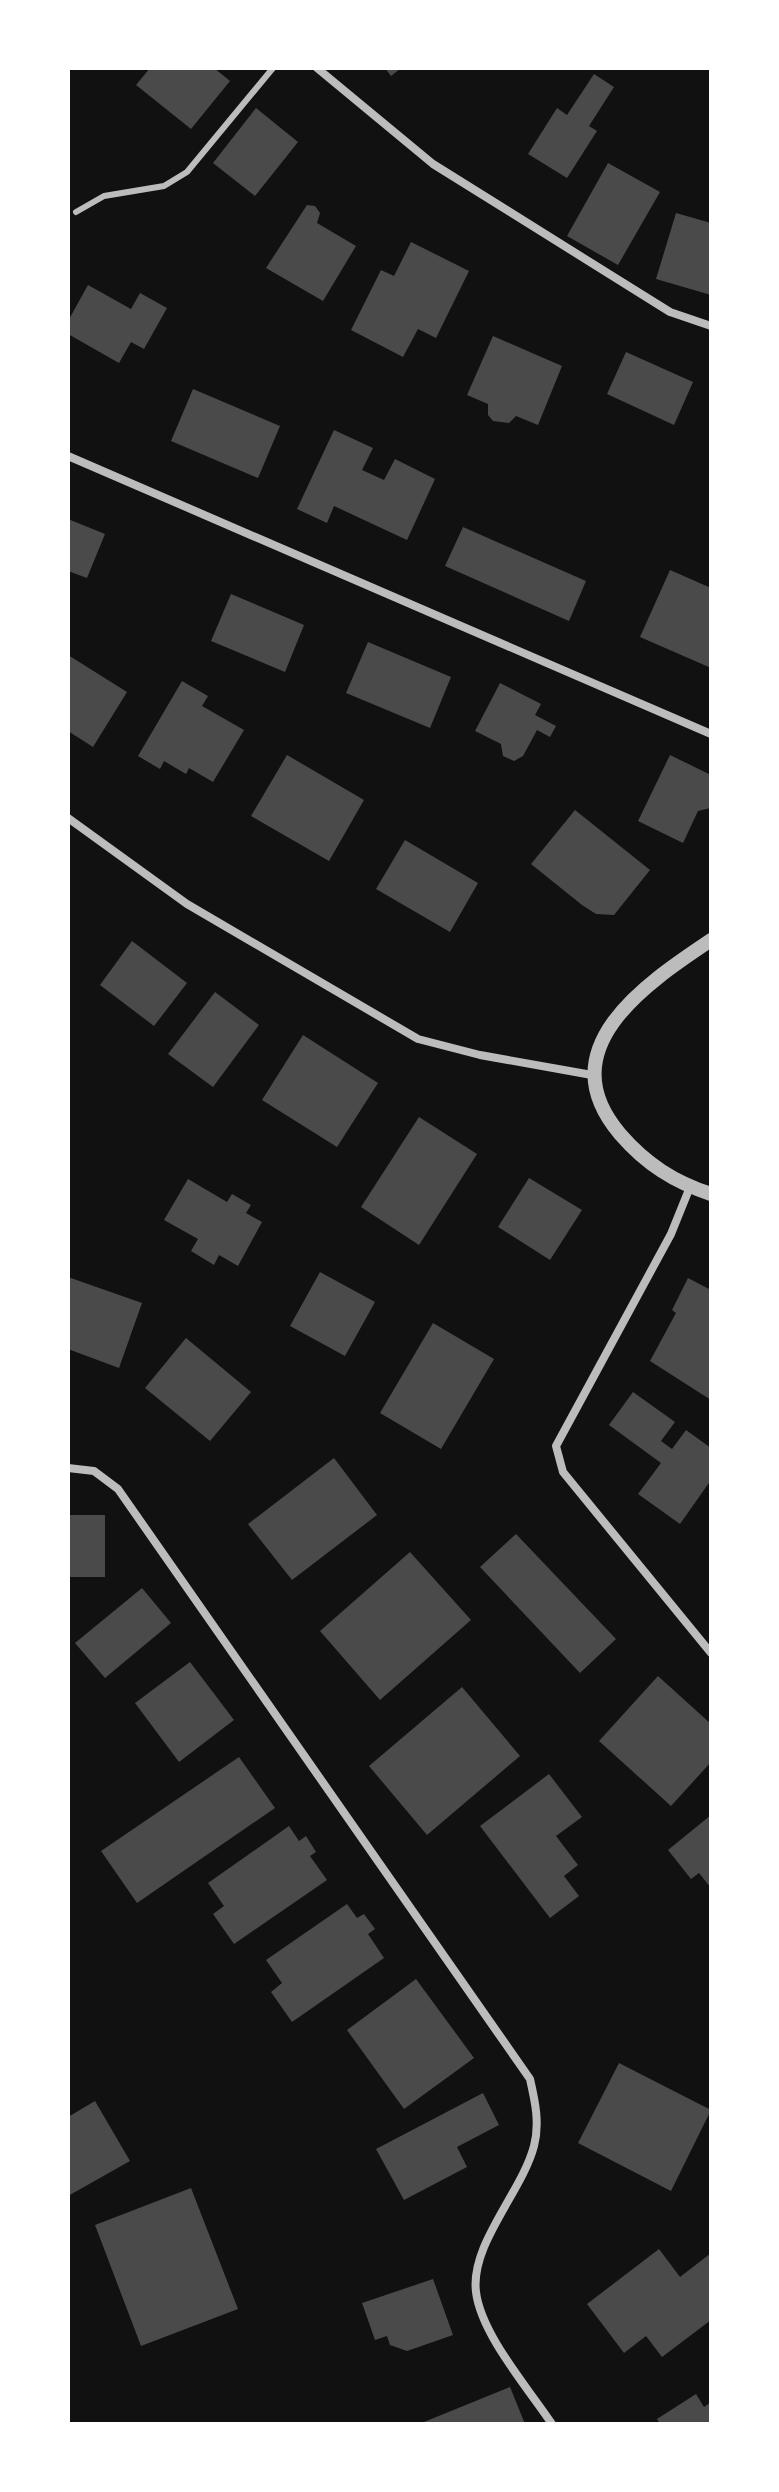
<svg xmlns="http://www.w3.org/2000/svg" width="779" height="2492" viewBox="0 0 779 2492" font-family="'Varela Round',sans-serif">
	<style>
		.building { fill: #4a4a4a }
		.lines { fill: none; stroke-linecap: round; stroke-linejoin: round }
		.service { stroke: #bcbcbc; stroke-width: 6 }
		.minor { stroke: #bcbcbc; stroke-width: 8 }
		.tertiary { stroke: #bcbcbc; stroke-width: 14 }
	</style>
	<rect width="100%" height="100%" fill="#111"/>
	<path class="building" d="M150 68H214L230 81 191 129 136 85Z
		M385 68H401L391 76Z
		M594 74 614 87 589 126 597 131 567 178 528 154 557 108 567 115Z
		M256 108 298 142 255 196 213 163Z
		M608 163 660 192 618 265 567 236Z
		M307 205 315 206 320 213 317 223 356 246 323 301 266 268Z
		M676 213 711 223V295L656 279Z
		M411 242 469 271 436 338 418 329 403 357 351 330 381 270 394 276Z
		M88 285 131 309 140 293 167 308 144 349 131 342 119 363 68 334V321Z
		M493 336 562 366 538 425 516 416 509 423 493 421 488 415V404L467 395Z
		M626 352 693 382 674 425 607 394Z
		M193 389 280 426 258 478 171 441Z
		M334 430 373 448 362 470 384 480 395 459 435 479 407 540 334 506 327 523 297 509Z
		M68 519 105 534 87 578 68 571Z
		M463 527 586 581 569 621 445 566Z
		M670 570 711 588V668L640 637Z
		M231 594 304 625 285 672 211 641Z
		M368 642 451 677 430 728 346 693Z
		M68 655 127 692 93 747 68 731Z
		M182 681 208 696 202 706 244 730 213 782 189 768 186 774 164 761 160 769 138 756Z
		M500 683 541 704 535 715 556 726 550 737 537 730 523 756 514 761 503 756 501 744 475 731Z
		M287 755 364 800 329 861 251 816Z
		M670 755 711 775V808L698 811 683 843 638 821Z
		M575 810 650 870 614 915 596 914 582 905 531 864Z
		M405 840 478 883 450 932 376 889Z
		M132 941 187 983 154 1026 100 985Z
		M215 992 259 1025 213 1087 168 1054Z
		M303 1035 378 1083 337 1147 262 1100Z
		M419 1117 477 1154 419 1245 361 1207Z
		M529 1178 582 1210 550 1260 498 1227Z
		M188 1179 227 1202 232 1194 251 1205 246 1213 262 1222 238 1266 219 1255 214 1265 191 1251 198 1239 164 1220Z
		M320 1272 375 1302 345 1356 290 1326Z
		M68 1277 142 1303 119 1368 68 1349Z
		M688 1278 711 1290V1400L650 1361 676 1313 672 1310Z
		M433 1323 494 1359 441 1449 380 1413Z
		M186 1338 251 1392 210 1441 145 1388Z
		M633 1392 675 1422 661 1441 672 1449 686 1430 711 1448V1480L680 1524 638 1494 661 1463 609 1425Z
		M334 1458 377 1515 292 1580 248 1524Z
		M68 1515H105V1577H68Z
		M516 1534 616 1639 580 1673 480 1567Z
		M410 1552 471 1620 380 1700 320 1631Z
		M142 1588 171 1623 105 1678 75 1643Z
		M190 1662 234 1720 179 1762 135 1703Z
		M658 1676 711 1724V1762L671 1806 599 1741Z
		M462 1687 520 1756 427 1835 369 1766Z
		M239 1757 275 1808 137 1903 101 1851Z
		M549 1774 582 1817 556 1836 578 1865 564 1876 579 1896 550 1918 480 1826Z
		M711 1815V1888L699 1873 691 1879 668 1850Z
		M289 1826 299 1841 306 1836 316 1852 310 1856 327 1880 234 1944 213 1914 224 1906 208 1883Z
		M347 1904 357 1918 364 1914 375 1929 368 1934 384 1958 292 2022 271 1992 282 1983 266 1960Z
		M416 1979 474 2058 404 2109 347 2030Z
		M619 2063 711 2110 671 2191 578 2143Z
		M483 2093 499 2125 457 2147 467 2167 404 2200 376 2149Z
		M95 2101 130 2161 68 2196V2117Z
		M191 2188 238 2309 141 2346 95 2225Z
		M659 2249 680 2277 711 2253V2320L662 2357 646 2336 624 2353 587 2304Z
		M433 2279 453 2335 407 2351 390 2345 387 2336 375 2340 362 2303Z
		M510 2387 525 2424H419Z
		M696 2394 704 2407 711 2402V2424H660L657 2419Z"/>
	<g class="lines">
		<path class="service" d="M76 212 104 196 164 186 187 172 273 68"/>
		<path class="minor" d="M317 68 433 164 670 312 711 326
			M68 456 711 734
			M68 818 187 904 418 1039 480 1055 592 1075
			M690 1187 671 1234 556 1446 563 1472 711 1653
			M68 1468 94 1471 118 1489 530 2079C535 2101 540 2123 534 2146 522 2192 470 2244 476 2292 481 2334 528 2388 552 2424"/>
		<path class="tertiary" d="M711 940C645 984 548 1049 620 1134 646 1164 674 1182 711 1194"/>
	</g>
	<rect width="779" height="2492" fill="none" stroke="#ffffff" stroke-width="140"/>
</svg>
